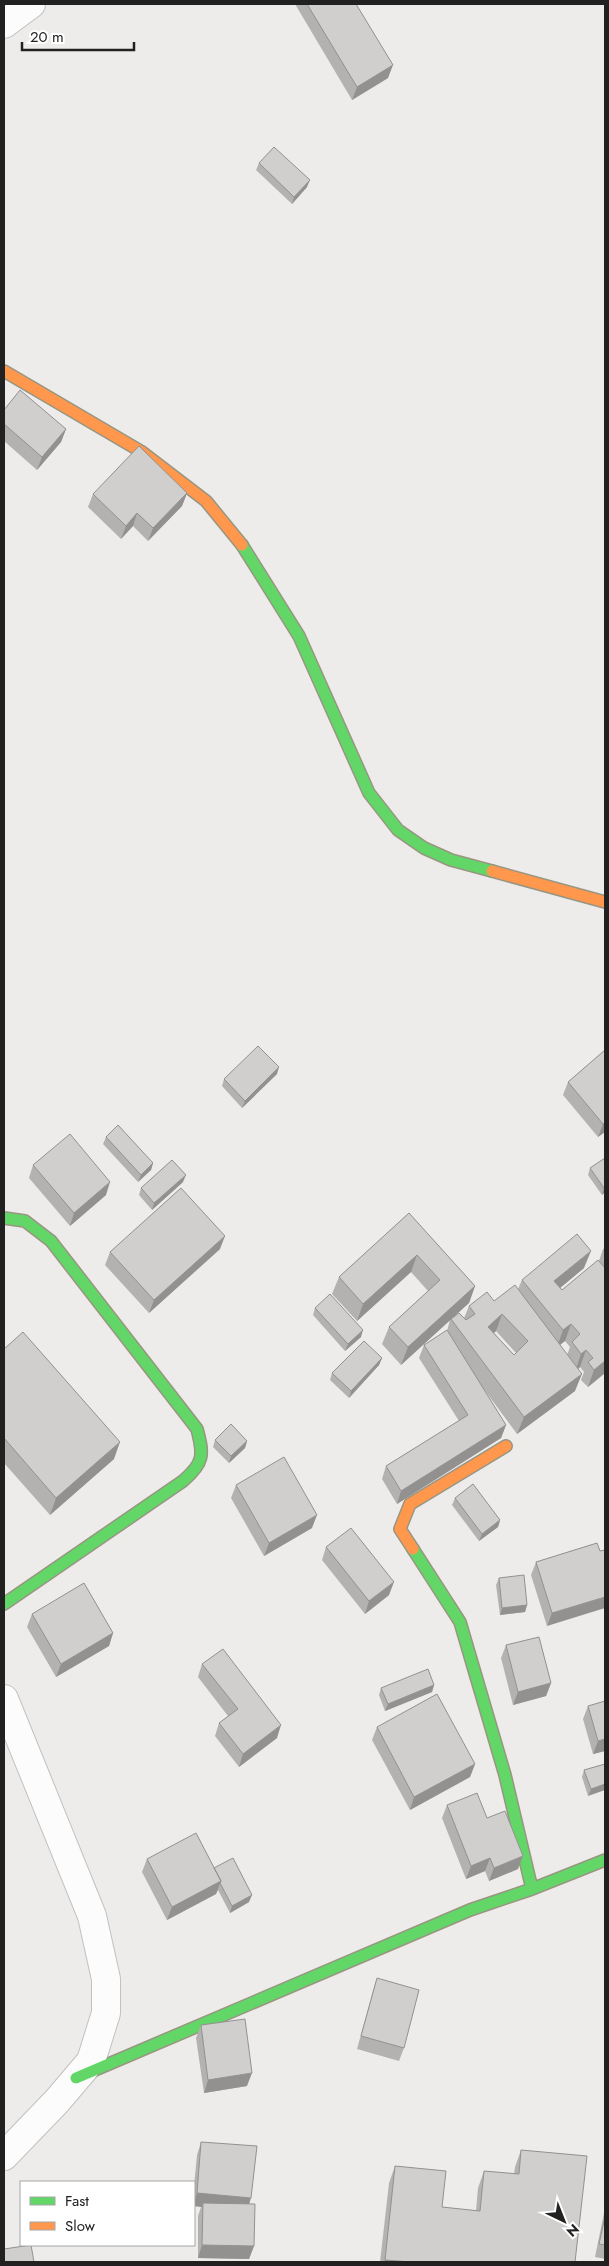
<svg xmlns="http://www.w3.org/2000/svg" width="609" height="2266" viewBox="0 0 609 2266" font-family="Jost,sans-serif">
	<style>
		.lines { fill: none; stroke-linecap: round; stroke-linejoin: round }
		.street-casing { stroke: #c2c1c0; stroke-width: 30 }
		.fast-casing { stroke: #989682; stroke-width: 14 }
		.slow-casing { stroke: #989682; stroke-width: 14 }
		.street { stroke: #fcfcfc; stroke-width: 28 }
		.fast { stroke: #63d668; stroke-width: 11 }
		.slow { stroke: #ff974d; stroke-width: 11 }
		.wall { fill: #b4b2b0; fill-rule: evenodd }
		.shaded-wall { fill: #929190 }
		.building { fill: #d1cfcd; stroke: #929190; fill-rule: evenodd }
	</style>
	<rect width="100%" height="100%" fill="#eeecea"/>
	<g class="lines">
		<g class="street-casing">
			<path id="street" d="M4 24 31 4
				M4 1699 92 1916 106 1979V2013L91 2061 57 2101 4 2156"/>
		</g>
		<g class="fast-casing">
			<path id="fast" d="M242 545 299 636 369 793 398 830 424 848 451 860 492 871
				M4 1218 25 1221 51 1241 197 1429C204 1455 204 1463 183 1481L4 1604
				M413 1549 460 1622 505 1775 532 1889
				M76 2078 470 1910 532 1889 605 1860"/>
		</g>
		<g class="slow-casing">
			<path id="slow" d="M4 371 142 452 206 501 242 545
				M492 871 605 902
				M413 1549 400 1529 410 1504 506 1446"/>
		</g>
		<use href="#street" class="street"/>
		<use href="#fast" class="fast"/>
		<use href="#slow" class="slow"/>
	</g>
	<path class="wall" d="M295 4H356L388 78 352 100Z
		M259 163 307 187 292 204 256 170Z
		M4 410 66 429 61 442 37 470 4 441Z
		M187 493 182 506 148 541 133 526 121 539 88 507 93 494Z
		M605 1050V1132L598 1137 563 1095 568 1082Z
		M277 1074 242 1108 222 1086 224 1079Z
		M106 1137 153 1163 151 1170 138 1182 103 1144Z
		M605 1158V1192L602 1195 588 1175 590 1168Z
		M33 1165 106 1195 70 1226 29 1178Z
		M183 1182 152 1210 139 1195 141 1188Z
		M409 1213 475 1286 469 1303 455 1315 464 1318 469 1306 494 1301 518 1289 522 1280 584 1268 560 1288 562 1290 599 1261 603 1249 605 1248V1373L588 1387 581 1380 584 1372 580 1367 578 1369 575 1391 517 1434 483 1388 506 1425 501 1438 397 1504 382 1479 386 1466 459 1421 419 1358 424 1345 447 1331 450 1320 401 1365 382 1344 389 1327 428 1291 411 1272 357 1321 332 1294 339 1277ZM496 1331 516 1353 514 1355 494 1333ZM565 1341 570 1347 567 1355 560 1345Z
		M220 1249 149 1313 105 1265 110 1252Z
		M315 1308 361 1337 345 1351 313 1315Z
		M4 1349 114 1459 50 1515 4 1463Z
		M382 1358 379 1365 349 1398 330 1380 332 1373Z
		M215 1440 247 1441 245 1448 229 1463 213 1447Z
		M236 1485 312 1528 264 1556 231 1498Z
		M455 1498 500 1520 498 1527 479 1541 452 1505Z
		M597 1543 547 1626 531 1575 536 1562Z
		M326 1547 389 1595 365 1614 322 1560Z
		M499 1578 527 1605 525 1612 500 1615 496 1585Z
		M32 1614 113 1633 109 1646 56 1677 27 1627Z
		M506 1645 551 1683 546 1696 513 1705 501 1658Z
		M202 1664 277 1738 239 1767 215 1736 219 1723 228 1716 198 1677Z
		M434 1685 432 1692 385 1711 379 1695 381 1688Z
		M605 1701V1751L593 1754 583 1719 588 1706Z
		M377 1727 475 1764 470 1777 410 1810 372 1740Z
		M605 1764 588 1796 582 1777 584 1770Z
		M447 1805 487 1818 518 1869 489 1881 485 1871 466 1879 442 1818Z
		M147 1859 214 1868 249 1902 230 1913 218 1890 216 1894 167 1920 142 1872Z
		M377 1978 404 2048 399 2061 357 2049 373 1991Z
		M201 2025 247 2086 204 2093 196 2038Z
		M201 2142 249 2204 254 2246 249 2259 198 2258V2216L201 2207 194 2206V2186L197 2155Z
		M521 2150 575 2262H380L389 2183 395 2166 442 2207 476 2211 478 2188 484 2171 514 2174 515 2167Z
		M605 2208V2259L595 2257Z"/>
	<path class="shaded-wall" d="M393 65 388 78 352 100 357 87Z
		M310 180 307 187 292 204 294 197Z
		M66 429 61 442 37 470 42 457Z
		M187 493 182 506 148 541 153 528Z
		M137 513 133 526 121 539 126 526Z
		M279 1067 277 1074 242 1108 245 1101Z
		M605 1123V1132L598 1137 603 1124Z
		M153 1163 151 1170 138 1182 141 1175Z
		M186 1175 183 1182 152 1210 154 1203Z
		M110 1182 106 1195 70 1226 74 1213Z
		M605 1187V1192L602 1195 604 1188Z
		M225 1236 220 1249 149 1313 154 1300Z
		M591 1251 584 1268 548 1298 554 1281Z
		M417 1255 411 1272 357 1321 363 1304Z
		M475 1286 469 1303 401 1365 408 1347Z
		M502 1314 496 1331 482 1344 488 1327Z
		M571 1324 565 1341 557 1347 563 1330Z
		M363 1330 361 1337 345 1351 348 1344Z
		M586 1350 580 1367 575 1372 581 1354Z
		M382 1358 379 1365 349 1398 351 1391Z
		M605 1361V1373L588 1387 594 1370Z
		M582 1374 575 1391 517 1434 524 1417Z
		M506 1425 501 1438 397 1504 401 1491Z
		M247 1441 245 1448 229 1463 231 1456Z
		M120 1442 114 1459 50 1515 56 1498Z
		M317 1515 312 1528 264 1556 269 1543Z
		M500 1520 498 1527 479 1541 482 1534Z
		M394 1582 389 1595 365 1614 369 1601Z
		M605 1597V1608L547 1626 552 1613Z
		M527 1605 525 1612 500 1615 502 1608Z
		M113 1633 109 1646 56 1677 61 1664Z
		M551 1683 546 1696 513 1705 518 1692Z
		M434 1685 432 1692 385 1711 388 1704Z
		M281 1725 277 1738 239 1767 243 1754Z
		M605 1739V1751L593 1754 598 1741Z
		M475 1764 470 1777 410 1810 414 1797Z
		M605 1784V1790L588 1796 591 1789Z
		M523 1856 518 1869 489 1881 494 1868Z
		M490 1858 485 1871 466 1879 471 1866Z
		M221 1881 216 1894 167 1920 172 1907Z
		M252 1895 249 1902 230 1913 232 1906Z
		M252 2073 247 2086 204 2093 208 2080Z
		M197 2193 251 2198 247 2211 203 2203 202 2207 194 2206V2201Z
		M202 2245 254 2246 249 2259 198 2258Z
		M385 2260 411 2262H384Z"/>
	<path class="building" d="M307 4H356L393 65 357 87Z
		M274 147 310 180 294 197 259 163Z
		M20 390 66 429 42 457 4 424V410Z
		M139 446 187 493 153 528 137 513 126 526 93 494Z
		M258 1046 279 1067 245 1101 224 1079Z
		M605 1050V1123L603 1124 568 1082Z
		M118 1125 153 1163 141 1175 106 1137Z
		M70 1134 110 1182 74 1213 33 1165Z
		M605 1158V1187L604 1188 590 1168Z
		M172 1160 186 1175 154 1203 141 1188Z
		M181 1188 225 1236 154 1300 110 1252Z
		M409 1213 475 1286 408 1347 389 1327 440 1280 417 1255 363 1304 339 1277Z
		M577 1234 591 1251 554 1281 562 1290 598 1260 605 1268V1361L594 1370 588 1362 593 1358 586 1350 581 1354 572 1342 580 1334 571 1324 563 1330 522 1280Z
		M515 1285 582 1374 524 1417 451 1319 459 1313 466 1320 475 1314 469 1306 487 1292 494 1301ZM502 1314 528 1341 514 1355 488 1327Z
		M330 1294 363 1330 348 1344 315 1308Z
		M447 1330 506 1425 401 1491 386 1466 468 1415 424 1345Z
		M23 1332 120 1442 56 1498 4 1438V1349Z
		M364 1341 382 1358 351 1391 332 1373Z
		M231 1424 247 1441 231 1456 215 1440Z
		M284 1457 317 1515 269 1543 236 1485Z
		M473 1484 500 1520 482 1534 455 1498Z
		M351 1528 394 1582 369 1601 326 1547Z
		M597 1543 600 1551 605 1550V1597L552 1613 536 1562Z
		M524 1575 527 1605 502 1608 499 1578Z
		M84 1583 113 1633 61 1664 32 1614Z
		M539 1637 551 1683 518 1692 506 1645Z
		M223 1649 281 1725 243 1754 219 1723 238 1709 202 1664Z
		M428 1669 434 1685 388 1704 381 1688Z
		M437 1694 475 1764 414 1797 377 1727Z
		M605 1701V1739L598 1741 588 1706Z
		M605 1764V1784L591 1789 584 1770Z
		M477 1793 487 1818 505 1811 523 1856 494 1868 490 1858 471 1866 447 1805Z
		M196 1833 221 1881 172 1907 147 1859Z
		M233 1858 252 1895 232 1906 220 1883 221 1881 214 1868Z
		M377 1978 419 1990 404 2048 361 2036Z
		M245 2019 252 2073 208 2080 201 2025Z
		M201 2142 257 2146 251 2198 197 2193Z
		M521 2150 587 2156 575 2262H411L385 2260 395 2166 446 2171 442 2207 480 2211 484 2171 519 2174Z
		M203 2203 255 2204 254 2246 202 2245Z
		M605 2217V2245L599 2244Z
		M31 2245 34 2262H4V2249Z"/>
	<rect width="609" height="2266" fill="none" stroke="#212121" stroke-width="10"/>
	<rect x="20" y="2181" width="175" height="65" fill="#ffffff" stroke="#a6a6a6"/>
	<rect x="30" y="2197" width="25" height="8" fill="#63d668" stroke="#a6a6a6"/>
	<text x="65" y="2206" font-size="15" fill="#212121">Fast</text>
	<rect x="30" y="2222" width="25" height="8" fill="#ff974d" stroke="#a6a6a6"/>
	<text x="65" y="2231" font-size="15" fill="#212121">Slow</text>
	<g transform="translate(564 2221) rotate(137)" stroke="#ffffff" stroke-width="4" paint-order="stroke">
	<path d="M0-4L9 19L0 12L-9 19Z" fill="#212121"/>
	<text y="-8" font-size="14" font-weight="bold" text-anchor="middle" fill="#212121">N</text>
	</g>
	<path d="M22 42v8h112v-8" fill="none" stroke="#212121" stroke-width="2.5"/>
	<text x="30" y="42" font-size="15" fill="#212121" stroke="#ffffff" stroke-width="4" paint-order="stroke">20 m</text>
</svg>
